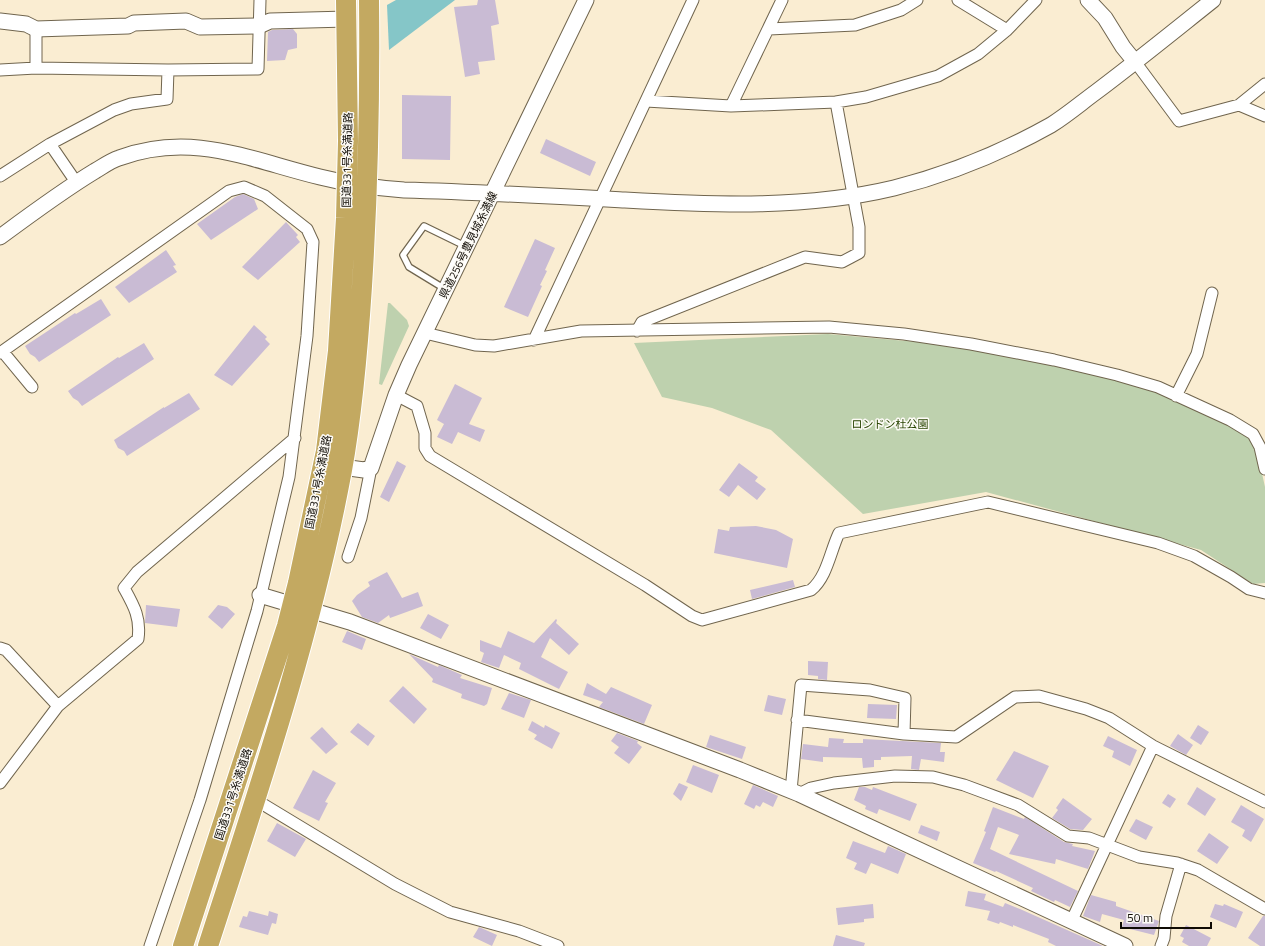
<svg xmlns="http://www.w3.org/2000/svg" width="1265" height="946" viewBox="0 0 1265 946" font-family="'Titillium Web','Noto Sans JP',sans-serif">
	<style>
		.green { fill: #bed1ae }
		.water { fill: #85c6c8 }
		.building { fill: #c9bbd4 }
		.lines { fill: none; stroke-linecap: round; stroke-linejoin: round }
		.lane-casing { stroke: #70654e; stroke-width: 8 }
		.street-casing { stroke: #70654e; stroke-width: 13 }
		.secondary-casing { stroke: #70654e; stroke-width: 17 }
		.highway-casing { stroke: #fff; stroke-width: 22 }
		.lane { stroke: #fff; stroke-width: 5.5 }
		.street { stroke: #fff; stroke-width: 11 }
		.secondary { stroke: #fff; stroke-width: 15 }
		.highway { stroke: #c3a961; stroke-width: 20 }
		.labels { text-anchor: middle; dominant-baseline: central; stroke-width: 3; stroke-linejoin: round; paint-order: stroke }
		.street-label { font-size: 11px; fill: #0f0b04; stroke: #fdfbf6 }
		.park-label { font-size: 11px; fill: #284400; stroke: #fdfbf6 }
	</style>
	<rect width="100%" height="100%" fill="#faedd2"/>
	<path class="green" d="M388 303H390L407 320 409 326 382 385 379 384Z
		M828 334 940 344 1047 363 1122 380 1156 391 1229 424 1250 439 1257 451 1265 487V583L1253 584 1201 550 986 492 863 514 771 430 712 408 662 397 634 343Z"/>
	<path class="water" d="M396 0H455L389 50 387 5Z"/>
	<path class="building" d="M478 0H495L499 24 491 26 495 60 478 62 480 74 465 77 454 7 477 5Z
		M293 29 297 34V48L288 50 285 60 267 61 268 32 272 30Z
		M402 95 451 96 450 160 402 159Z
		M546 139 596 162 590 176 540 153Z
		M243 194 254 199 258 209 211 240 197 224 235 197Z
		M286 222 298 235 296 237 300 242 258 280 242 267Z
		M535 239 555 248 545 270 547 271 540 285 542 286 528 317 504 307Z
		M166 250 176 265 173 266 177 272 129 303 115 287Z
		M101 299 111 315 39 362 35 357 30 354 25 346 75 313 76 314Z
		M254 325 267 337 265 339 270 344 232 386 214 375Z
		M144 343 154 359 82 406 78 401 73 398 68 391 118 357 119 358Z
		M455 384 482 398 469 424 485 430 480 442 458 432 452 444 437 437 444 424 437 420Z
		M189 393 200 409 127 456 124 451 118 448 114 440 164 407V408Z
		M397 461 406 466 389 502 380 497Z
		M739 463 758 477 755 481 766 489 757 500 738 485 729 497 719 490Z
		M756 526 776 530 793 539 787 568 714 553 718 529 729 531 730 527Z
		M387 572 402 598 418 592 423 606 390 618 389 615 378 623 362 617 352 601 357 595 370 586 368 582Z
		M793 580 795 587 752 599 750 590Z
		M146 605 180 609 177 627 145 623Z
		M218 605 227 607 235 614 222 629 208 617Z
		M428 614 449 625 441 639 420 628Z
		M556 619 557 620 556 623 579 644 569 655 550 638 541 657 568 672 559 689 519 669 521 663 504 655 499 668 481 662 484 653 480 651V640L501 648 508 631 534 643Z
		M347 631 366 639 362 650 342 642Z
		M409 654 438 667 439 665 462 675 460 678 492 688 487 704 484 706 461 698 462 694 432 682 433 679Z
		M808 661 828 662 827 680 818 679V676L808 675Z
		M587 683 606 694 611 687 652 705 644 724 599 707 603 702 583 695Z
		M403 686 427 709 414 724 389 701Z
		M509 693 531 700 524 718 501 709Z
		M768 695 786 699 782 715 764 711Z
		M868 704 897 705 896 719 867 718Z
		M532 721 544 728 545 725 560 733 552 749 534 739 537 735 528 730Z
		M358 723 375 736 368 746 350 732Z
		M1198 725 1209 732 1201 745 1190 738Z
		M322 727 338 744 326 754 310 738Z
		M617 733 638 741 637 743 642 747 629 764 614 753 619 747 611 741Z
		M1178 734 1193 745 1186 755 1170 746Z
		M710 735 746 747 742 759 706 747Z
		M1108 736 1137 750 1130 766 1112 757 1114 751 1103 746Z
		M829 738 844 739 843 743H863V739L941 743 940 752H945L944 762 921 759 919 770 911 769 912 756 881 757V760H874V767L863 768 862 758 823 757V762L801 759 803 744 828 747Z
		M1014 751 1049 766 1033 798 996 780Z
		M693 765 719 775 712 793 686 782Z
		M313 770 336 783 325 802 328 803 319 821 293 808Z
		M679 783 688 787 681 801 673 794Z
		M753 785 778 796 773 807 763 802 760 807 756 805 754 809 744 804Z
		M859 787H865L872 790 873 787 917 804 910 821 879 809 877 814 865 809 866 806 854 800Z
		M1197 787 1216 799 1205 816 1187 804Z
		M1168 794 1176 799 1170 808 1162 803Z
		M1063 798 1092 819 1083 830 1070 829 1052 818 1058 810 1056 808Z
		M1241 805 1264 819 1251 842 1242 836 1245 830 1231 822Z
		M993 807 1024 819 1025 817 1064 842 1073 844 1072 846 1095 851 1088 869 1056 859 1055 864 1009 854 1019 835 998 827 990 849 1078 891 1070 907 1055 900 1054 902 1031 891 1033 888 996 871 995 872 973 863 986 832 984 831Z
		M1136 819 1153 827 1146 840 1129 831Z
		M277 823 306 839 295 857 267 841Z
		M921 825 940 832 937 841 918 833Z
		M1209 833 1229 847 1217 864 1197 851Z
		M853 841 885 853 888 846 906 854 898 874 871 863 866 874 854 869 857 863 846 858Z
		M968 891 986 894 984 900 1003 907 1005 903 1020 909 1103 946H1056L1048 942 1049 939 1013 925V927L1000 922 999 924 987 920 990 911 965 906Z
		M1091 895 1116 902V906L1159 921 1154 935 1122 927 1124 920 1102 914 1100 922 1083 916Z
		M873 904 874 918 864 919V922L838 925 836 908Z
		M1215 904 1223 906 1224 904 1243 912 1236 928 1210 917Z
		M249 911 268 916 269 911 278 914 276 924 272 923 268 935 239 927 243 916 247 917Z
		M1263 916H1265V946H1260L1248 938Z
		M1186 925 1211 938 1207 946H1189L1182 942 1184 938 1180 936Z
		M479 927 497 935 492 946 473 937Z
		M836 935 865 943 864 946H833Z"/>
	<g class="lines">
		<g class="lane-casing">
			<path id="lane" d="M445 289 409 267 403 255 424 226 465 246"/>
		</g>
		<g class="street-casing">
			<path id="street" d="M958 0 1007 30
				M36 29V68
				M769 29 855 25 901 10 917 0
				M1136 63 1179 121 1239 105 1265 84
				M0 70 36 68 168 70 258 69 260 0
				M646 101 731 106 786 104 836 102 866 97 938 76 978 54 1007 30 1036 0
				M1239 105 1265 116
				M731 106 782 0
				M50 144 76 182
				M0 176 50 144 114 110 131 104 167 99 168 70
				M637 331 642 322 805 257 842 262 859 253V227L836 102
				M425 333 475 345 494 346 581 331 829 327 904 334 971 344 1054 360 1117 375 1158 387 1230 420 1253 434 1260 447 1265 469
				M534 340 693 0
				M3 352 32 387
				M0 353 229 191 244 187 265 196 307 229 313 242 307 336 289 477 257 611 200 800 150 946
				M396 395 417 406 425 433V448L430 456 645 585 692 616 702 620 811 590C827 577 830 552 839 533L988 502 1158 543 1194 556 1231 577 1249 589 1265 593
				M1176 396 1197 354 1212 293
				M348 557 361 518 371 468
				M0 648 6 650 58 706
				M797 720 904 734 956 737 1015 697 1039 696 1086 709 1109 718 1153 746 1265 802
				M0 783 58 706 138 639C141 618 134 606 124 588L137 572 295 438
				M791 791 801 685 870 690 905 698 904 734
				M799 794 811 788 834 783 895 776 933 777 964 785 1018 805 1068 836 1089 838 1139 857 1177 863 1198 870 1265 909
				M256 800 395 884 450 912 519 931 558 946
				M1072 920 1153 746
				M1161 946 1164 938 1166 916 1181 864"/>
		</g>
		<g class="secondary-casing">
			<path id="secondary" d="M1088 0 1105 18 1123 47 1136 63
				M0 21 26 24 36 29 128 26 134 23 186 21 200 27 259 26 270 21 347 19
				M0 237C31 214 62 191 95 171 102 167 110 161 119 158 192 131 250 160 320 177 348 184 375 188 404 190 478 192 551 196 625 200 715 205 806 209 894 188 949 174 1001 153 1051 125 1067 115 1081 103 1096 92 1136 62 1174 31 1213 0
				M342 467 364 470 371 468 396 395 409 365 586 0
				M260 595 350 622 740 770 799 794 1125 946"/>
		</g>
		<g class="highway-casing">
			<path id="highway" d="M183 946 287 626 298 583 326 451 338 351 346 218 348 141 346 0
				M208 946C259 789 312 632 342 470 353 409 358 348 362 286 368 191 370 95 369 0"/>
		</g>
		<use href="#lane" class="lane"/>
		<use href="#street" class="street"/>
		<use href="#secondary" class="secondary"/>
		<use href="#highway" class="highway"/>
	</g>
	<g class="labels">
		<g class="street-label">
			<text transform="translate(347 160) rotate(-89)">国道331号糸満道路</text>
			<text transform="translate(468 245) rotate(-64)">県道256号豊見城糸満線</text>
			<text transform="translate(318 482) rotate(-79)">国道331号糸満道路</text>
			<text transform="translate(233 794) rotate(-72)">国道331号糸満道路</text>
		</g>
		<g class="park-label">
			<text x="890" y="424">ロンドン杜公園</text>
		</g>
	</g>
	<path d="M1121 922v6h90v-6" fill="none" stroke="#0f0b04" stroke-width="2"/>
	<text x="1127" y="922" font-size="12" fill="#0f0b04" stroke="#fdfbf6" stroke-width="3" paint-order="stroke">50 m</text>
</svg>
